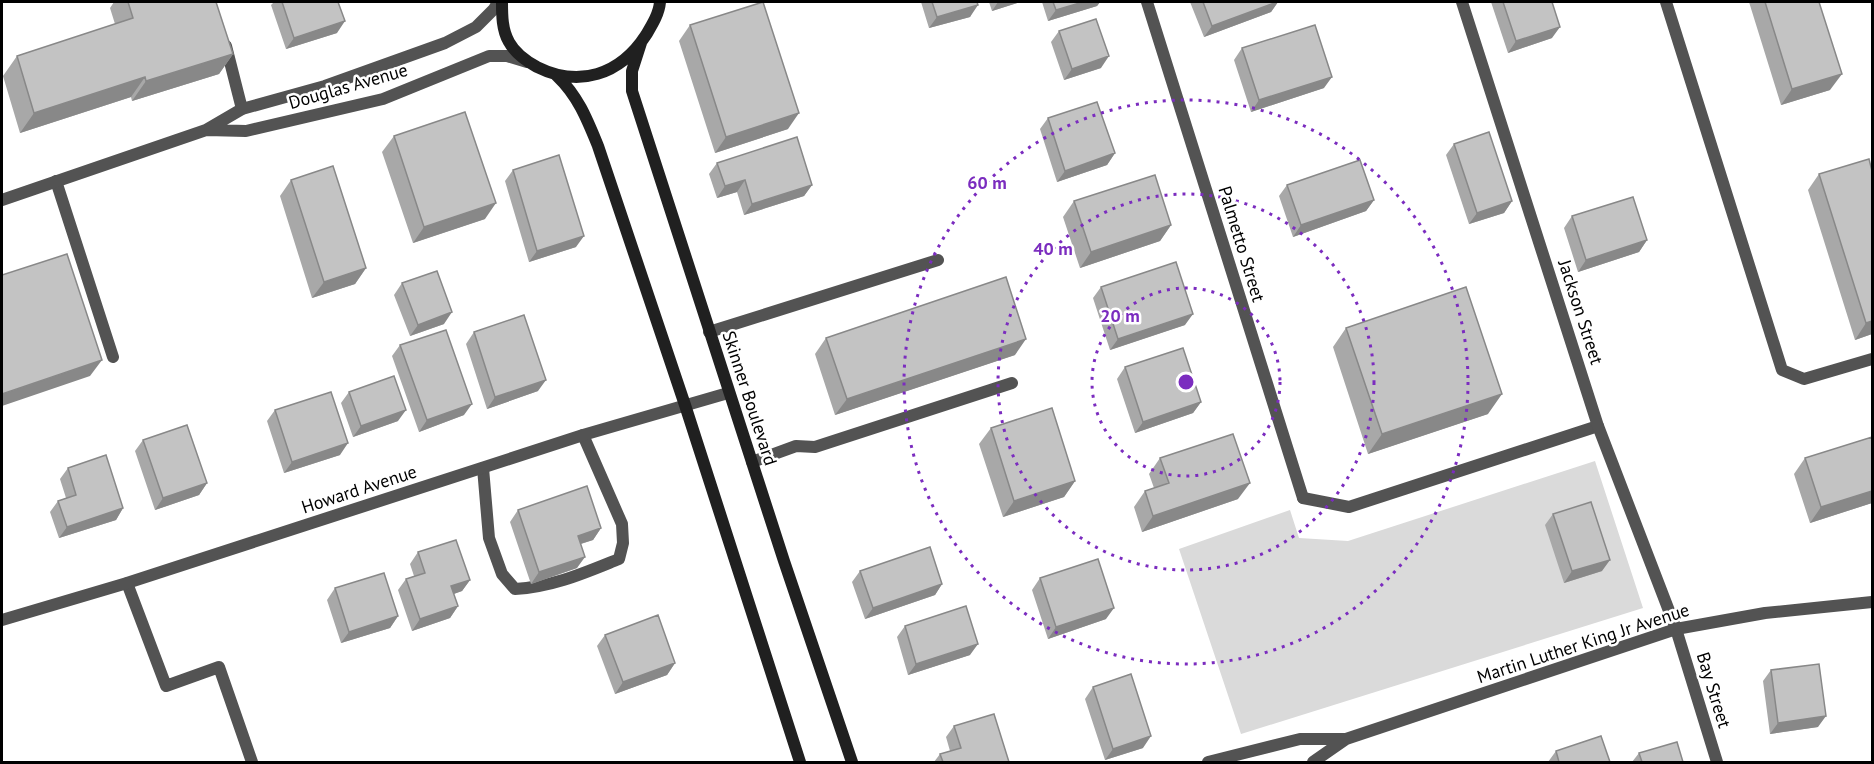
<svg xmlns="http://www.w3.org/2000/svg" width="1874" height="764" viewBox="0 0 1874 764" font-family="'PT Sans',sans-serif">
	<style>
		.park { fill: #dadada }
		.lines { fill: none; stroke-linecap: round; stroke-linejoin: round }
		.service { stroke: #535353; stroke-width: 12 }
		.minor { stroke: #535353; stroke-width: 12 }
		.tertiary { stroke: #535353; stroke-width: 12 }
		.secondary { stroke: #202020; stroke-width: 12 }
		.wall { fill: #a8a8a8 }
		.shaded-wall { fill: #888 }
		.building { fill: #c3c3c3; stroke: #888; stroke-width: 1.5 }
		.ring { fill: none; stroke: #7b2cbf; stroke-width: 3; stroke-dasharray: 3 6 }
		.labels { text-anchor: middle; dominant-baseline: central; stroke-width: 5; stroke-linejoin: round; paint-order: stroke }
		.street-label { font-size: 18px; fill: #000; stroke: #fff }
		.centre { fill: #7b2cbf; stroke: #fff; stroke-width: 3 }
		.ring-label { font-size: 18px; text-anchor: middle; font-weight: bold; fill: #7b2cbf; stroke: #fff; stroke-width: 5; stroke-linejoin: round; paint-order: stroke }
	</style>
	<rect width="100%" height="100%" fill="#fff"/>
	<path class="park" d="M1595 461 1643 608 1241 734 1179 549 1290 510 1299 538 1348 541Z"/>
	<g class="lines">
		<path class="service" d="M1666 2 1782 370 1804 379 1872 359
			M226 46 242 109
			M56 181 113 357
			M709 332 938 260
			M752 462 796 446 815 447 1012 383
			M483 468 489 538 502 574 515 589C553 587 584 573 619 559L623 543 622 524 583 435
			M1303 498 1349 507 1598 426
			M127 583 166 686 219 667 252 762"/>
		<path class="minor" d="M1147 2 1303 498
			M1462 2 1598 426 1676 629 1717 762
			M2 620 127 583 583 435 728 393"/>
		<path class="tertiary" d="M207 130 246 131 383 99 489 56H507L527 62
			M2 200 206 130 242 109 325 86 445 43 476 27 494 9 498 2
			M1208 762 1300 739H1346
			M1313 762 1346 739 1676 629 1765 613 1872 602"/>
		<path class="secondary" d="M502 2C502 15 502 30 509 42 515 53 526 61 537 67 579 88 620 75 646 35 652 25 659 14 660 2
			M641 43 632 71V91L784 561 852 762
			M557 76C578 96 587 119 598 146L685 405 800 762"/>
	</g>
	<path class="wall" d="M114 2H216L233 54 219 74 132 101 131 97 20 133 3 76 17 56 115 24 110 8Z
		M274 2H338L337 33 286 49 271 5Z
		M921 2H977L970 17 929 28Z
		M989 2H1020L992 11Z
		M1042 2H1100L1097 6 1048 21Z
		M1190 2H1278L1271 12 1204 37Z
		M1491 2H1552V38L1508 53Z
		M1749 2H1819L1830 90 1781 105Z
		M690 25 788 129 715 153 679 41Z
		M1059 31 1101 68 1064 80 1051 42Z
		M1242 48 1324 88 1251 112 1234 60Z
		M1048 118 1115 153 1107 165 1057 182 1040 129Z
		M394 136 485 219 413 243 382 152Z
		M1454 144 1512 201 1504 213 1469 224 1446 155Z
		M717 163 812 185 804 196 744 215 737 192 717 198 709 174Z
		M513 170 576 247 529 262 505 181Z
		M1819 174 1872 334 1855 340 1808 190Z
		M291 180 366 268 355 284 312 298 280 196Z
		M1287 185 1374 200 1366 211 1293 237 1279 196Z
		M1074 201 1171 225 1160 241 1080 268 1063 217Z
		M1572 216 1647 240 1639 252 1578 272 1564 228Z
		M402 283 444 324 410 336 394 295Z
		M1101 287 1185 325 1110 350 1093 298Z
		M1346 328 1488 414 1368 454 1333 347Z
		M474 332 538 391 487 409 466 344Z
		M826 338 1015 355 835 415 815 354Z
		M400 345 464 415 419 432 392 356Z
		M1125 367 1201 402 1193 413 1135 433 1117 379Z
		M349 392 398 421 353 437 341 403Z
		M275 410 340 455 284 473 267 421Z
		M991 428 1075 481 1064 497 1003 517 979 444Z
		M1872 437V503L1810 523 1794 474 1805 458Z
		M143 440 207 483 199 495 155 510 135 451Z
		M1160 458 1238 499 1142 532 1134 507 1145 491 1154 488 1149 474Z
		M68 468 123 508 116 520 59 538 50 512 58 501 66 498 60 479Z
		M518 510 601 528 593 540 581 544 577 568 531 584 510 522Z
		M1553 514 1602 571 1564 583 1545 525Z
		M418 552 470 580 462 591 453 594 458 606 450 618 412 631 398 590 406 579 414 576 410 564Z
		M860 571 942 584 935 595 865 619 852 582Z
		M1040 578 1106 619 1048 639 1032 590Z
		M335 588 398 616 390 628 341 643 327 600Z
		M905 626 970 655 908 675 897 637Z
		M605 635 675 663 667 675 615 694 597 646Z
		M1771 670 1818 727 1770 734 1763 681Z
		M1093 687 1143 748 1105 760 1085 699Z
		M954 726 1009 762H934L940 754 950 751 946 737Z
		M1556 751 1610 762H1548Z
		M1639 753 1683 762H1632Z"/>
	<path class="shaded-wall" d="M998 2H1020L992 11Z
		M1083 2H1100L1097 6 1048 21 1056 10Z
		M1278 2 1271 12 1204 37 1212 26Z
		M978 5 970 17 929 28 937 17Z
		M345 21 337 33 286 49 294 38Z
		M1560 27 1552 38 1508 53 1516 41Z
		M233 54 219 74 132 101 146 81Z
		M1109 56 1101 68 1064 80 1072 69Z
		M1842 74 1830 90 1781 105 1792 89Z
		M145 77 131 97 20 133 34 113Z
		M1332 77 1324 88 1251 112 1259 100Z
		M799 113 788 129 715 153 726 137Z
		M1115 153 1107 165 1057 182 1065 171Z
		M745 180 737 192 717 198 725 186Z
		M812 185 804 196 744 215 752 204Z
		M1374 200 1366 211 1293 237 1301 225Z
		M1512 201 1504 213 1469 224 1477 213Z
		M496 203 485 219 413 243 424 227Z
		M1171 225 1160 241 1080 268 1091 252Z
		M584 236 576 247 529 262 537 251Z
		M1647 240 1639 252 1578 272 1586 260Z
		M366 268 355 284 312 298 324 282Z
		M452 312 444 324 410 336 418 325Z
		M1193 314 1185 325 1110 350 1118 339Z
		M1872 321V334L1855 340 1866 323Z
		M1026 339 1015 355 835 415 847 399Z
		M102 360 90 376 2 406V394Z
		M546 380 538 391 487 409 495 397Z
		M1502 394 1488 414 1368 454 1382 434Z
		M1201 402 1193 413 1135 433 1143 422Z
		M472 404 464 415 419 432 427 420Z
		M406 410 398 421 353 437 361 426Z
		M348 443 340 455 284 473 292 462Z
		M1075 481 1064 497 1003 517 1014 501Z
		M207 483 199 495 155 510 163 498Z
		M1250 483 1238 499 1142 532 1153 516Z
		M1872 491V503L1810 523 1821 507Z
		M123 508 116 520 59 538 67 527Z
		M601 528 593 540 570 547 578 536Z
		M585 557 577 568 531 584 539 572Z
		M1610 560 1602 571 1564 583 1572 571Z
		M470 580 462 591 443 598 451 586Z
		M942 584 935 595 865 619 873 608Z
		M458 606 450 618 412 631 420 619Z
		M1114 608 1106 619 1048 639 1056 627Z
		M398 616 390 628 341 643 349 632Z
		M978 644 970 655 908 675 916 664Z
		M675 663 667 675 615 694 623 682Z
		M1826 716 1818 727 1770 734 1778 723Z
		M1151 736 1143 748 1105 760 1113 749Z"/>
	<path class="building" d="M128 2H216L233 54 146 81 145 77 34 113 17 56 133 18Z
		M282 2H338L345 21 294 38Z
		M763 2 799 113 726 137 690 25Z
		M932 2H977L978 5 937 17Z
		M1053 2H1083L1056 10Z
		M1203 2H1277L1212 26Z
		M1503 2H1552L1560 27 1516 41Z
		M1765 2H1819L1842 74 1792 89Z
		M1096 19 1109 56 1072 69 1059 31Z
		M1315 25 1332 77 1259 100 1242 48Z
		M1097 102 1115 153 1065 171 1048 118Z
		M465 112 496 203 424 227 394 136Z
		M1489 132 1512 201 1477 213 1454 144Z
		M797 137 812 185 752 204 745 180 725 186 717 163Z
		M559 155 584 236 537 251 513 170Z
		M1869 159 1872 171V321L1866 323 1819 174Z
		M1360 160 1374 200 1301 225 1287 185Z
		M333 166 366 268 324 282 291 180Z
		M1155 175 1171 225 1091 252 1074 201Z
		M1633 197 1647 240 1586 260 1572 216Z
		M67 254 102 360 2 394V275Z
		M1176 262 1193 314 1118 339 1101 287Z
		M437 271 452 312 418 325 402 283Z
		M1006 277 1026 339 847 399 826 338Z
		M1466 287 1502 394 1382 434 1346 328Z
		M524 315 546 380 495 397 474 332Z
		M446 330 472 404 427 420 400 345Z
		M1183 348 1201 402 1143 422 1125 367Z
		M394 376 406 410 361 426 349 392Z
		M331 392 348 443 292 462 275 410Z
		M1052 408 1075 481 1014 501 991 428Z
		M187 425 207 483 163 498 143 440Z
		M1233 434 1250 483 1153 516 1145 491 1169 483 1160 458Z
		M1872 437V491L1821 507 1805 458Z
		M106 455 123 508 67 527 58 501 76 495 68 468Z
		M587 486 601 528 578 536 585 557 539 572 518 510Z
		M1591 502 1610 560 1572 571 1553 514Z
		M456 540 470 580 451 586 458 606 420 619 406 579 425 573 418 552Z
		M930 547 942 584 873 608 860 571Z
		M1098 559 1114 608 1056 627 1040 578Z
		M384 573 398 616 349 632 335 588Z
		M966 606 978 644 916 664 905 626Z
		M658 615 675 663 623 682 605 635Z
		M1819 664 1826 716 1778 723 1771 670Z
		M1131 674 1151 736 1113 749 1093 687Z
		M994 714 1009 762H943L940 754 961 748 954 726Z
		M1601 736 1610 762H1559L1556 751Z
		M1677 742 1683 762H1642L1639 753Z"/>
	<g class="ring">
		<circle cx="1186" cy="382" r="94"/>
		<circle cx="1186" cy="382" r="188"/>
		<circle cx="1186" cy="382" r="282"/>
	</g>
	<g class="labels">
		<g class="street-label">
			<text transform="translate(348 86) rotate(-16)">Douglas Avenue</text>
			<text transform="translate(1242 244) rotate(73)">Palmetto Street</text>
			<text transform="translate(1581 312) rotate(72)">Jackson Street</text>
			<text transform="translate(750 398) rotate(72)">Skinner Boulevard</text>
			<text transform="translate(359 489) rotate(-18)">Howard Avenue</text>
			<text transform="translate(1583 643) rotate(-18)">Martin Luther King Jr Avenue</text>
			<text transform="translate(1714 690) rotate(73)">Bay Street</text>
		</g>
	</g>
	<circle cx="1186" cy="382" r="9" class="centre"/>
	<g class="ring-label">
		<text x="987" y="189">60 m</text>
		<text x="1053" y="255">40 m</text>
		<text x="1120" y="322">20 m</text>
	</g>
	<rect width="1874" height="764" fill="none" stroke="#000000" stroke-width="6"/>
</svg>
